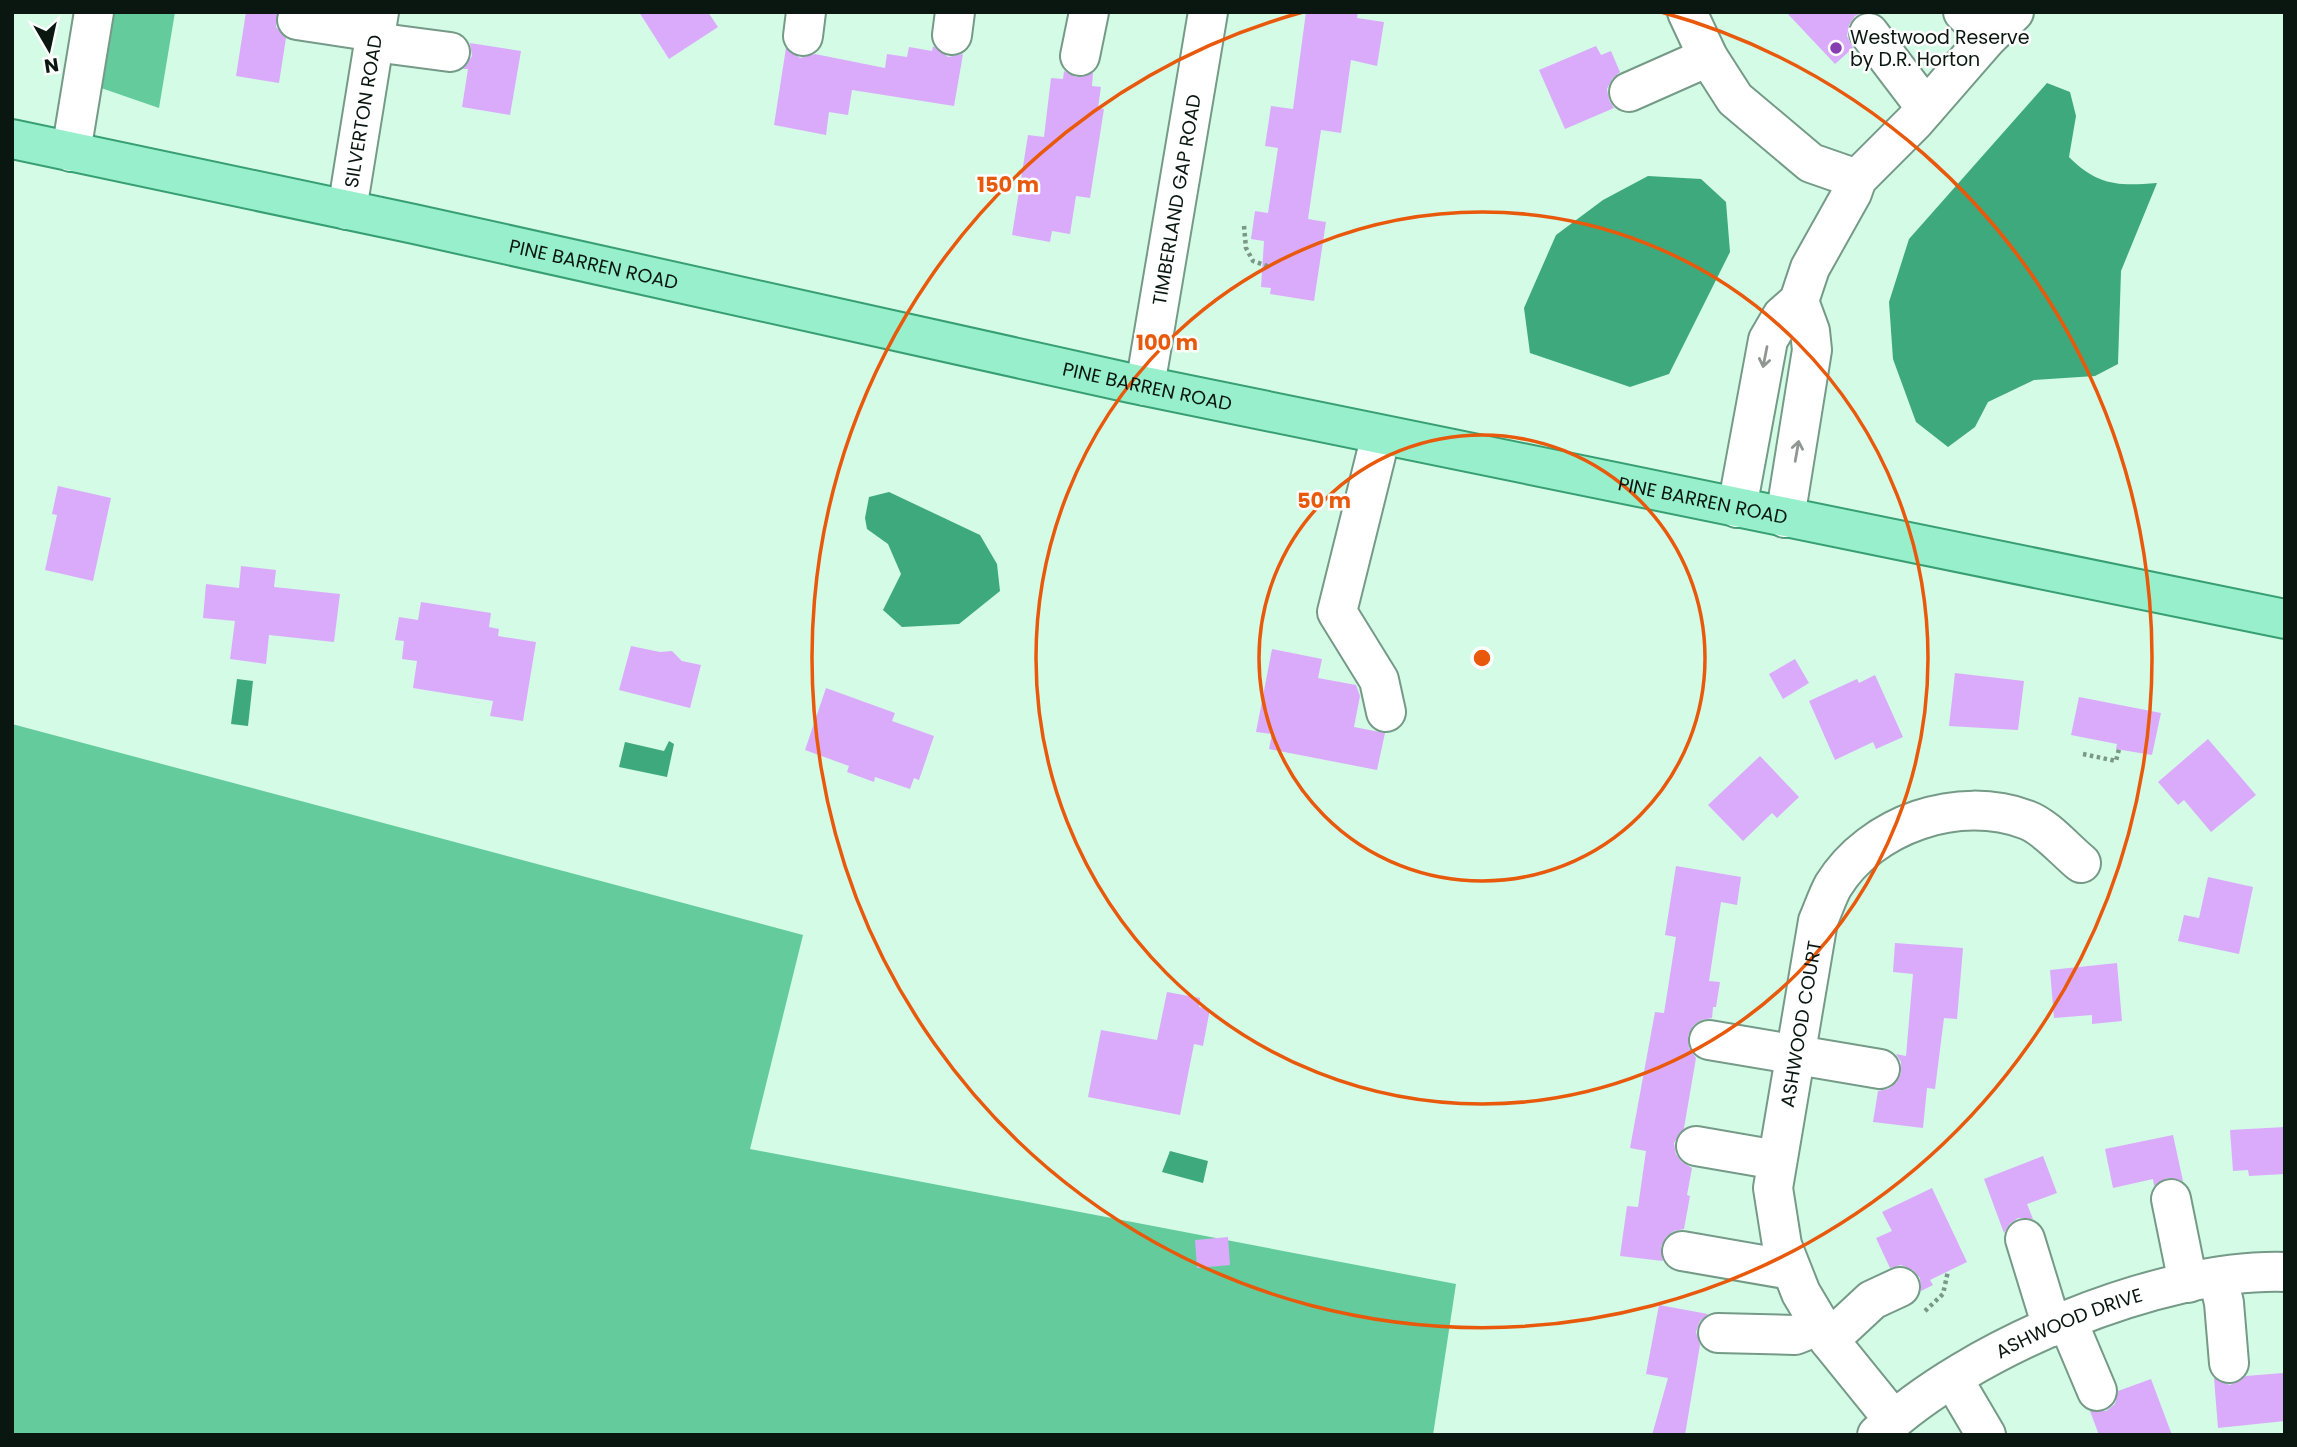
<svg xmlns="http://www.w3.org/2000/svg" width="2297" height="1447" viewBox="0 0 2297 1447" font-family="Poppins,sans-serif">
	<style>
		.forest { fill: #63cb9c }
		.water { fill: #3da97c }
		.building { fill: #dbabfb }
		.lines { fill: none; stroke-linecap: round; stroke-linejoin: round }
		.minor-casing { stroke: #759a87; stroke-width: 42 }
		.major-casing { stroke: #389e73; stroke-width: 42 }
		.path { stroke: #7a9788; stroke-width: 4.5; stroke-dasharray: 3.5 3.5; stroke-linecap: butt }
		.minor { stroke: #fff; stroke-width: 38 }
		.major { stroke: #97f0cb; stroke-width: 38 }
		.oneway { stroke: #909793 }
		.ring { fill: none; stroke: #e8590c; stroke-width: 3.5 }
		.poi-dot { fill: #863daf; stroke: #fdfdfd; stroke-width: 2.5 }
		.labels { text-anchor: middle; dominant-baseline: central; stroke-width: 5; stroke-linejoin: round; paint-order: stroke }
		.poi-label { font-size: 19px; fill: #091710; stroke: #fdfdfd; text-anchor: start }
		.street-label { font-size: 19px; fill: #091710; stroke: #fdfdfd }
		.centre { fill: #e8590c; stroke: #fdfdfd; stroke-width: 3.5 }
		.ring-label { font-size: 21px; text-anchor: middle; font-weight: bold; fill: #e8590c; stroke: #fdfdfd; stroke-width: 5; stroke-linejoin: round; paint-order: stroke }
	</style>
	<rect width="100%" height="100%" fill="#d3fbe6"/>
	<path class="forest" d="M88 12H175L159 108 78 80Z
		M12 724 803 935 750 1149 1456 1284 1433 1435H12Z"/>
	<path class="water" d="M2047 83 2070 92 2076 116 2069 157C2098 186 2118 186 2157 183L2121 271 2118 364 2095 376 2034 380 1988 402 1975 427 1948 447 1916 422 1893 359 1889 302 1909 239Z
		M1648 176 1701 179 1726 202 1730 252 1669 374 1630 387 1530 353 1524 308 1556 235 1603 200Z
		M889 492 980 535 997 564 1000 591 959 624 902 627 883 610 901 574 888 544 867 529 865 518 869 497Z
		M237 679 253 681 248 726 231 724Z
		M669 741 674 744 667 777 619 767 625 742 664 751Z
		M1170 1151 1208 1161 1203 1183 1162 1172Z"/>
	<path class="building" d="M246 12H277L276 27 286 38 279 83 236 76Z
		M639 12H708L718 27 669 59Z
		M1306 12H1358L1357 18 1384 22 1377 66 1351 60 1341 133 1321 130 1308 219 1326 222 1314 301 1270 294 1271 288 1261 287 1264 241 1251 239 1255 211 1268 213 1278 148 1265 146 1271 106 1293 109Z
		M1786 12H1864L1855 16 1849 25 1847 36 1853 48 1835 64Z
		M470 43 521 51 510 115 462 107 468 69H463L472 56Z
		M933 46 948 57 963 54 954 106 852 90 848 115 829 112 826 135 774 125 786 48 800 58 815 54 885 68 887 54 907 57 909 47 932 51Z
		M1596 46 1601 55 1611 51 1620 72 1612 79 1607 89 1609 100 1614 108 1565 129 1539 70Z
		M1064 71 1076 77 1093 73 1092 86 1101 87 1098 108 1104 109 1090 198 1076 196 1070 234 1052 231 1050 242 1012 235 1028 135 1044 137 1051 78 1063 79Z
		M58 486 111 498 93 581 45 570 57 515 52 514Z
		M241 566 276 570 274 587 340 594 334 642 269 635 266 664 230 659 235 621 203 618 206 584 239 588Z
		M421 602 491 613 489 627 499 629 498 636 536 642 523 721 490 716 493 701 413 688 417 661 402 659 404 641 395 640 399 617 418 620Z
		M631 646 660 652 672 651 682 661 701 665 690 708 619 690Z
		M1272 649 1322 659 1318 678 1356 685 1360 696 1354 727 1385 733 1377 770 1269 749 1272 734 1256 732Z
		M1795 659 1809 683 1783 699 1769 674Z
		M1955 673 2024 681 2018 730 1949 726Z
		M1875 675 1903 737 1876 749 1873 742 1835 760 1809 701 1857 679 1859 683Z
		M826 688 895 713 892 721 934 736 919 780 914 778 910 789 875 777 874 782 847 772 849 766 805 750Z
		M2079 697 2161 713 2152 755 2116 749 2117 744 2071 735Z
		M2208 739 2256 795 2211 832 2184 800 2178 805 2158 782Z
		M1760 756 1799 797 1777 818 1772 813 1743 841 1708 805Z
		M1676 866 1741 877 1737 905 1721 902 1709 981 1720 982 1716 1007H1713L1712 1018 1701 1020 1693 1026 1688 1036 1689 1048 1696 1058 1684 1128 1674 1143 1676 1154 1682 1162 1692 1168 1687 1195 1690 1196 1684 1229 1674 1231 1666 1237 1661 1247 1663 1261 1620 1256 1627 1206 1638 1207 1646 1151 1630 1148 1655 1012 1664 1013 1676 937 1665 935Z
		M2208 877 2253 887 2239 954 2178 941 2184 915 2199 918Z
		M1895 943 1963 948 1957 1019 1944 1018 1935 1089 1927 1088 1923 1128 1873 1122 1878 1091 1888 1089 1896 1083 1901 1073V1062L1896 1054 1906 1056 1913 974 1893 972Z
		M2117 963 2122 1021 2092 1024V1015L2054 1018 2050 970Z
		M1167 992 1200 998 1199 1007 1210 1009 1203 1046 1194 1044 1180 1115 1088 1097 1101 1030 1157 1040Z
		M2285 1127V1174L2249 1176 2248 1170 2233 1171 2230 1130Z
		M2173 1135 2183 1181 2167 1178 2154 1186 2153 1179 2113 1188 2105 1149Z
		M2043 1156 2057 1193 2027 1204 2033 1219 2018 1218 2010 1224 2004 1233 1984 1179Z
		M1932 1188 1967 1262 1930 1280 1933 1285 1921 1291 1920 1278 1913 1270 1901 1265 1890 1268 1876 1238 1892 1231 1882 1212Z
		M1228 1237 1230 1265 1197 1268 1195 1240Z
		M1659 1305 1708 1314 1700 1321 1696 1332 1700 1345 1685 1435H1652L1668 1378 1646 1374Z
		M2283 1373 2285 1421 2218 1428 2214 1378 2230 1385 2246 1376Z
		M2151 1379 2172 1435H2099L2090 1411H2106L2115 1404 2118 1391Z"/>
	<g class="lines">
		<g class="minor-casing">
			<g id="minor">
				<path d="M1687 12 1708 57 1735 99 1811 163 1857 179"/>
				<path d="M1963 12 1988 37"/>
				<path d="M297 20 376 32"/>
				<path d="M1869 33 1926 108"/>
				<path d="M952 35 955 12"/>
				<path d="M803 36 806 12"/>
				<path d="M374 42 450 52"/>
				<path d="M1080 56 1089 12"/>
				<path d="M1629 92 1708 57"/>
				<path d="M71 152 94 12"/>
				<path id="s1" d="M347 210 379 12"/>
				<path id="s2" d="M1145 386 1208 12"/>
				<path d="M1381 435 1337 612 1379 680 1386 712"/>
				<path d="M1737 508 1768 340 1782 316 1799 301 1810 268 1852 193 1857 179 1914 122 1988 37 2014 12"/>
				<path d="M1785 518 1812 350 1810 331 1799 301"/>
				<path d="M1709 1040 1880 1069"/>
				<path d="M1696 1146 1777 1160"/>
				<path d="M2171 1199 2188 1283"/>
				<path d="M2025 1239 2052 1327"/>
				<path d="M1682 1251 1791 1270"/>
				<path d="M2218 1277 2224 1303 2229 1363"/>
				<path d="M2067 1320 2097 1391"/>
				<path d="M1718 1333 1795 1335 1818 1326"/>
				<path d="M1829 1340 1872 1300 1900 1287"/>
				<path d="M1953 1379 1986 1435"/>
				<path id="s3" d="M1893 1419 1829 1340 1801 1293 1782 1245 1773 1188 1818 921C1823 910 1827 897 1833 886 1871 824 1959 794 2027 820 2046 827 2065 850 2081 863"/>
				<path id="s4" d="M1877 1435C1967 1349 2160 1268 2285 1272"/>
			</g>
		</g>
		<g class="major-casing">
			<g id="major">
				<path id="s5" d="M12 139 414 224 1130 383 2285 619"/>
			</g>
		</g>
		<path class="path" d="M1244 226 1246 248 1253 261 1270 267
			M2083 754 2116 761 2119 749
			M1925 1311 1943 1294 1948 1271"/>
		<use href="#minor" class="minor"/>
		<use href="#major" class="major"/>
	</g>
	<defs><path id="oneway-shaft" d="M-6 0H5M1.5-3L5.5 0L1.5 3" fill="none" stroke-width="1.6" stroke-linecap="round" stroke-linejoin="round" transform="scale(1.75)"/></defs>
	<g class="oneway">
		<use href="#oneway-shaft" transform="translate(1765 357) rotate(101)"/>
		<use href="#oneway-shaft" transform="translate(1797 451) rotate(-80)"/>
	</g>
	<g class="ring">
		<circle cx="1482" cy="658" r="223"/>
		<circle cx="1482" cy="658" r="446"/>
		<path d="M1661 12A670 670 0 1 1 1303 12"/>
	</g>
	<circle class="poi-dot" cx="1836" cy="48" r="7"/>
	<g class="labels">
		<g class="poi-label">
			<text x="1850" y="37">Westwood Reserve<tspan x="1850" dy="22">by D.R. Horton</tspan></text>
		</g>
		<g class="street-label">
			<text stroke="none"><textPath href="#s1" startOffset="100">SILVERTON ROAD</textPath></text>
			<text stroke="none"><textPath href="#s2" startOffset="189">TIMBERLAND GAP ROAD</textPath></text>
			<text stroke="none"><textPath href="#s5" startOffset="595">PINE BARREN ROAD</textPath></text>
			<text stroke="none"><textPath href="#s5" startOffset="1162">PINE BARREN ROAD</textPath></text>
			<text stroke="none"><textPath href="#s5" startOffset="1729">PINE BARREN ROAD</textPath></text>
			<text stroke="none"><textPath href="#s3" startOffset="432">ASHWOOD COURT</textPath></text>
			<text stroke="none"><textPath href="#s4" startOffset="224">ASHWOOD DRIVE</textPath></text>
		</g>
	</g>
	<circle cx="1482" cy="658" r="10" class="centre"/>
	<g class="ring-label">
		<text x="1008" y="192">150 m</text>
		<text x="1167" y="350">100 m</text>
		<text x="1324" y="508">50 m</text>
	</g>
	<rect width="2297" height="1447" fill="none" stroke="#091710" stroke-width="28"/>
	<g transform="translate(49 49) rotate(171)" stroke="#fdfdfd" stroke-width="5" paint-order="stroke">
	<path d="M0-5L12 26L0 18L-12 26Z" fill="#091710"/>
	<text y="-10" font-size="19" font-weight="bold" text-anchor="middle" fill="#091710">N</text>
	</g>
</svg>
